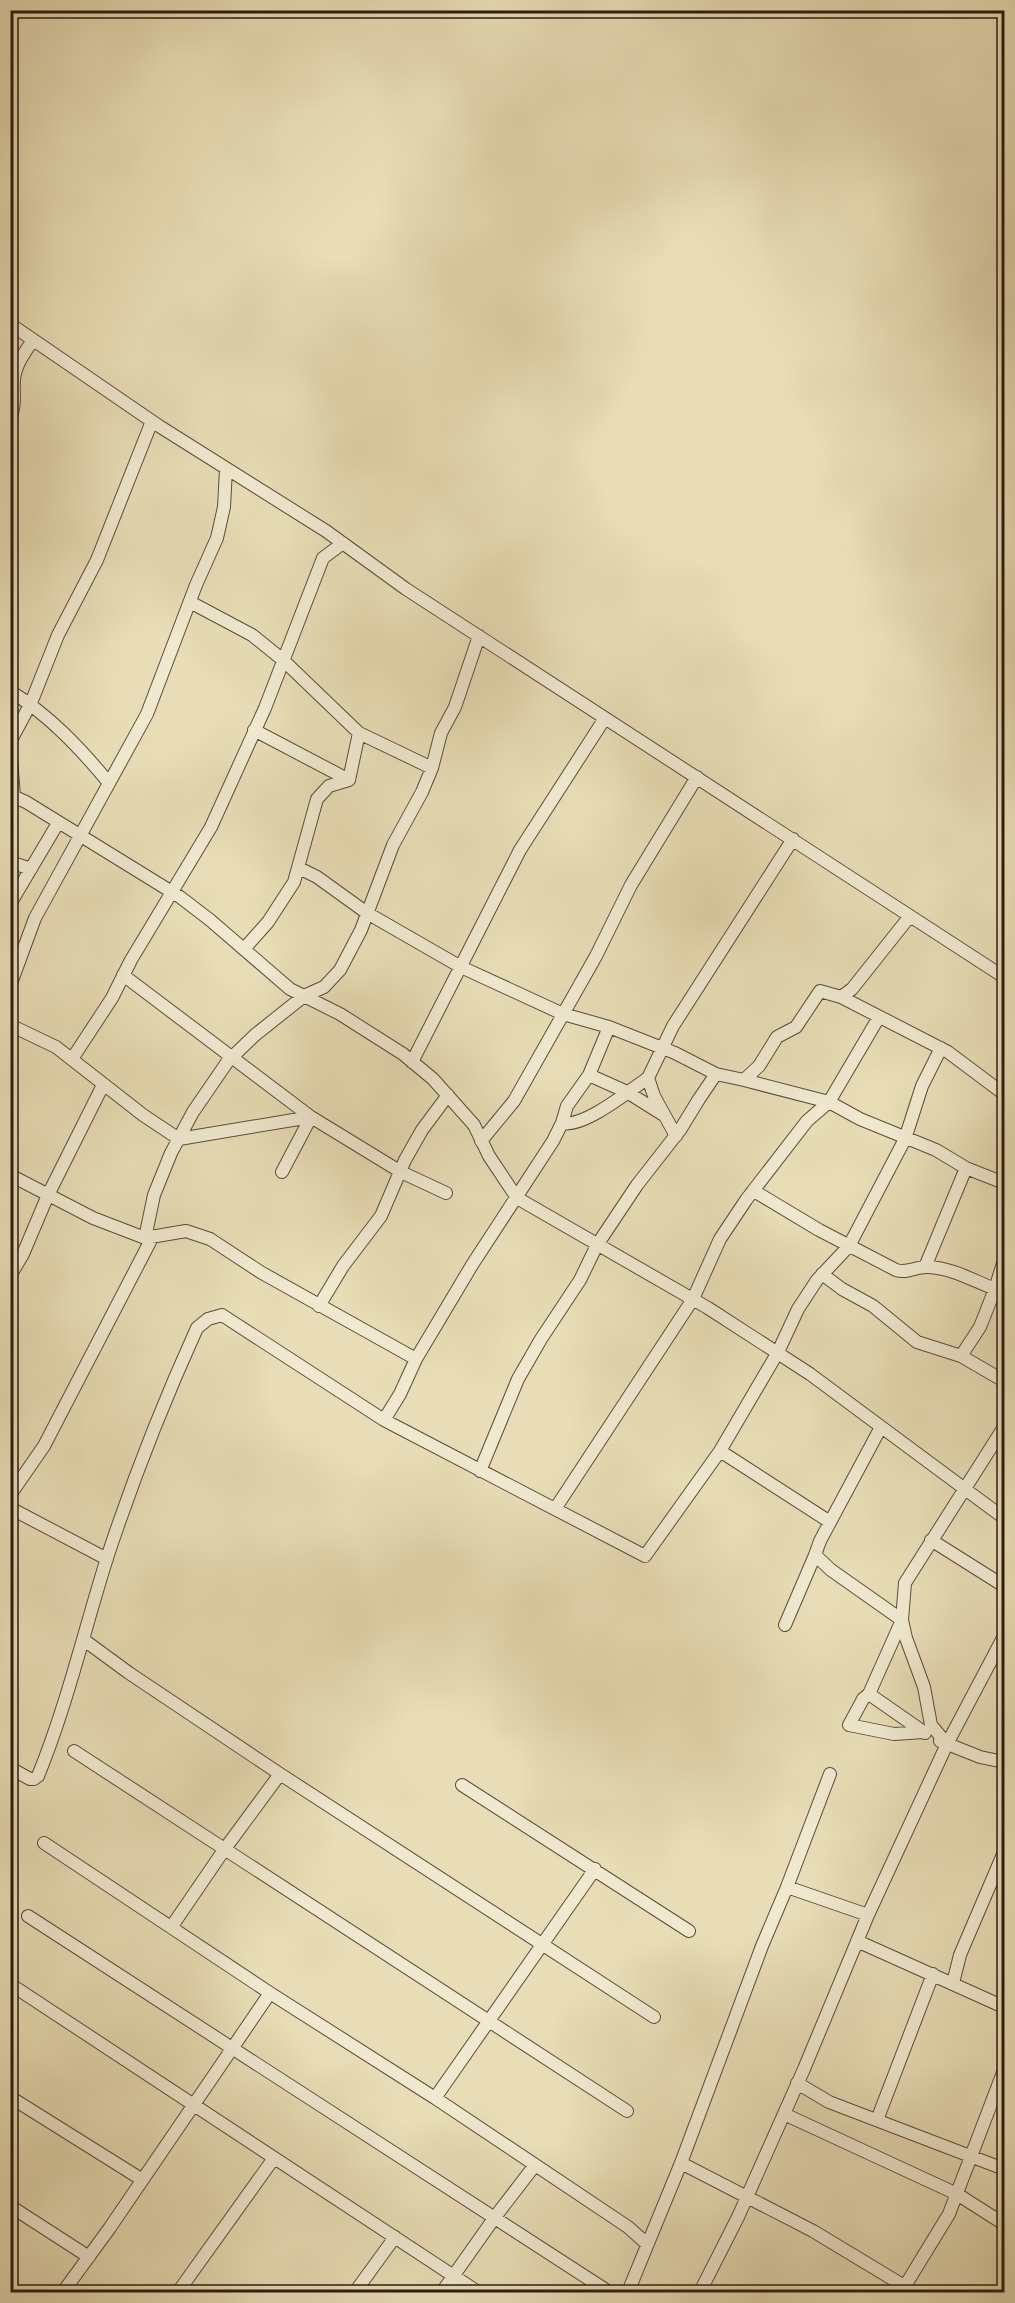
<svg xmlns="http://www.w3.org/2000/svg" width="1015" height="2303" viewBox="0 0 1015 2303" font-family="'EB Garamond',serif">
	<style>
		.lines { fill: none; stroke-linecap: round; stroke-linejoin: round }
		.minor-casing { stroke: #5b4b3a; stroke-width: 14 }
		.minor { stroke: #f0e9d0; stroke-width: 12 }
	</style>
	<rect width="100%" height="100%" fill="#e8ddb6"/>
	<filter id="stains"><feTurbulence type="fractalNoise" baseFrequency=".00333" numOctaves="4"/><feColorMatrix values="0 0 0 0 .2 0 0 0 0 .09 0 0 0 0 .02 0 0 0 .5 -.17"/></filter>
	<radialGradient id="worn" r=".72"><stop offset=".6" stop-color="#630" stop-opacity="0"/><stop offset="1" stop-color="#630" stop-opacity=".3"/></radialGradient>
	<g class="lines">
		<g class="minor-casing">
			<path id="minor" d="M10 324 159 426 326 531 406 589 1004 977
				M10 419C16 405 13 395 14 380 15 365 25 352 33 340
				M190 602 252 635 283 660 359 733 432 768
				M10 691C49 715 80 748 109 783
				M254 730 349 780 359 733
				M10 742 31 703 58 635 97 560 152 421
				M10 747 14 796
				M10 795 26 802 180 897 210 920 290 989 340 1014 403 1054 433 1079 474 1125 489 1156 517 1198 708 1308 810 1374 1004 1518
				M10 862 31 869
				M299 868 317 877 367 913 461 967 563 1014 609 1027 675 1053 716 1074
				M10 904 58 823
				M244 949 268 922 294 882 317 799 329 786 349 780
				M123 975 311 1117 401 1172 446 1193
				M10 986 35 918 147 714 196 585 217 538 224 507 226 469
				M841 997 852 989 910 916
				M10 1025 56 1047 143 1115 179 1139 311 1117
				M72 1059 112 998 131 960 211 827 265 708 323 558 343 543
				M412 1062 520 850 605 718
				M589 1075 627 1092 662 1114
				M744 1080 829 1102 879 1017
				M562 1123C584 1128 629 1091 648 1078
				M676 1136 654 1096 648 1078 673 1026 793 839
				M481 1141 514 1101 596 956 631 885 697 777
				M282 1172 311 1117
				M10 1175 93 1218 145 1238 186 1231 210 1239 262 1273 416 1359
				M754 1191 819 1230 896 1270C907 1274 917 1266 928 1267 952 1268 972 1280 995 1289L1004 1285
				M145 1238 154 1195 171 1153 193 1112 228 1061 255 1035 304 996 324 987 340 970 361 930 393 845 422 792 432 768 441 733 455 707 479 636
				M925 1267 966 1168
				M822 1274 842 1289 873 1306 917 1342 961 1356 1004 1381
				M10 1276 23 1254 48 1195 103 1085
				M995 1289 1004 1260
				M319 1306 343 1266 381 1216 405 1160 422 1130 448 1095
				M961 1356 980 1327 995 1289 1004 1296
				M384 1420 400 1394 416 1359 472 1265 553 1141 562 1123 567 1106 589 1075 609 1027
				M881 1427 820 1541 815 1555 831 1570 902 1620 869 1694 863 1699 849 1725 894 1734 924 1732
				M720 1451 830 1522
				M480 1471 518 1379 541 1339 580 1280 597 1245 637 1185 680 1130 699 1099 716 1074 744 1080 759 1066 777 1037 796 1027 820 991 841 997 948 1052 1004 1094
				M10 1495 44 1446 153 1236
				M10 1508 107 1559
				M555 1509 693 1299 720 1239 746 1200 807 1121 829 1102 860 1119 936 1150 966 1168 1004 1183
				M931 1540 1004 1586
				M785 1625 815 1555
				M84 1640 129 1673 280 1774 654 2017
				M869 1694 925 1733
				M940 1741 980 1757 1004 1762
				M947 1744 931 1725 924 1687 906 1638 902 1620 905 1583 1004 1427
				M74 1751 627 2111
				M10 1768 30 1779H34L38 1776C67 1705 84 1631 107 1558 133 1479 163 1403 197 1328L208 1319 222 1315 384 1420 645 1556 720 1451 778 1352 798 1309 817 1280 849 1246 905 1139 922 1086 941 1048
				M462 1785 689 1931
				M44 1843 270 1993 435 2098 628 2227 647 2244
				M787 1887 830 1774
				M28 1916 609 2292
				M172 1926 224 1850 280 1774
				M857 1941 1004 2007
				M953 1983 960 1955 1004 1852
				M10 1984 478 2292
				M797 2083 829 2102 1004 2169
				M10 2097 141 2179
				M435 2098 595 1869
				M784 2114 957 2194 1004 2224
				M877 2120 933 1974
				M681 2163 813 2231 914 2292
				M10 2206 89 2257
				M902 2291 949 2214 1004 2070
				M63 2292 109 2229 270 1993
				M178 2292 274 2158
				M355 2292 395 2237
				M442 2292 495 2217 535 2165
				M628 2292 681 2163 762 1946 787 1887 868 1915
				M700 2292 738 2217 804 2069 868 1915 947 1744 1004 1636"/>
		</g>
		<use href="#minor" class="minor"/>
	</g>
	<rect width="1015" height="2303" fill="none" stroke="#e8ddb6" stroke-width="36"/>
	<rect x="12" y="12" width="991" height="2279" fill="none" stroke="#2c1a10" stroke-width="3"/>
	<rect x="18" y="18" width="979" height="2267" fill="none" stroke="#2c1a10" stroke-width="1.5"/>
	<rect width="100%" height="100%" filter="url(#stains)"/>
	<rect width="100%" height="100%" fill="url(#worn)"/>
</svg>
